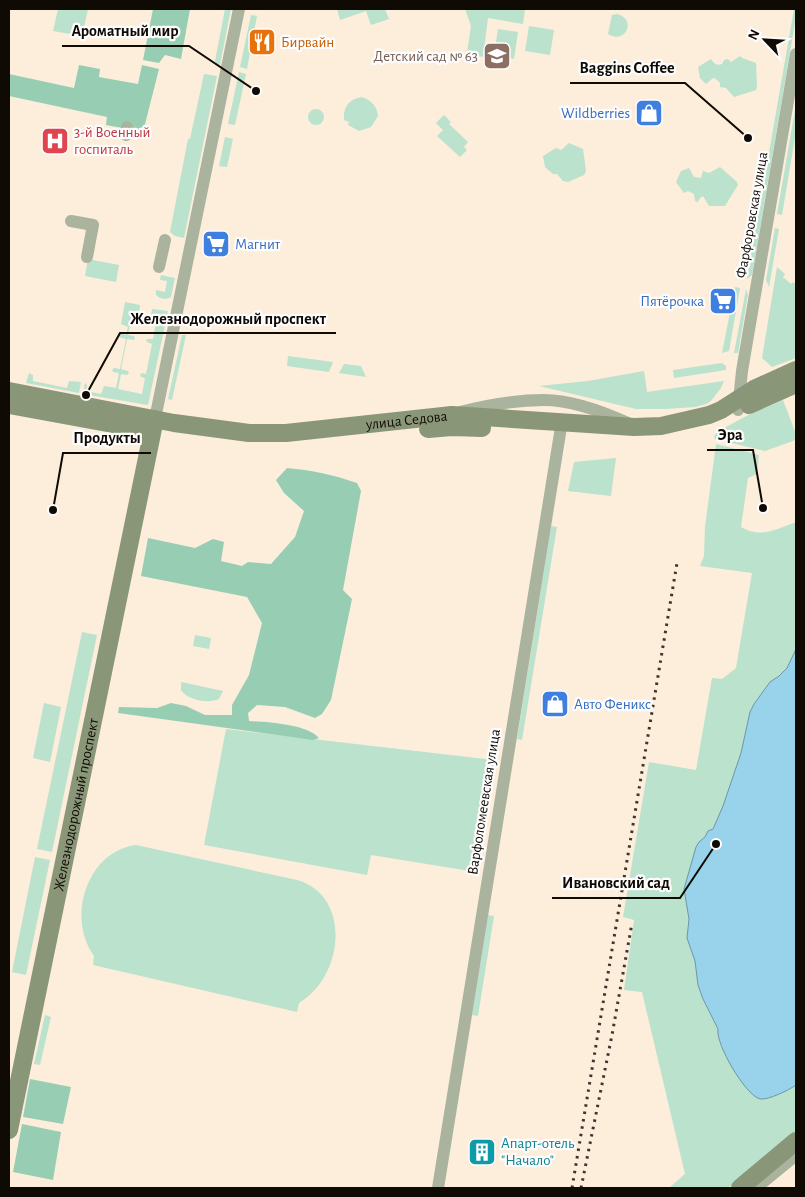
<svg xmlns="http://www.w3.org/2000/svg" width="805" height="1197" viewBox="0 0 805 1197" font-family="'Alegreya Sans',sans-serif">
	<style>
		.green { fill: #bae2cd }
		.forest { fill: #97ceb3 }
		.water { fill: #98d2eb; stroke: #6f96a6 }
		.lines { fill: none; stroke-linecap: round; stroke-linejoin: round }
		.street { stroke: #aab39e; stroke-width: 12 }
		.secondary { stroke: #899677; stroke-width: 18 }
		.rail { stroke: #3e362e; stroke-width: 3; stroke-dasharray: 2.5 5; stroke-linecap: butt }
		.labels { text-anchor: middle; dominant-baseline: central; stroke-width: 4.5; stroke-linejoin: round; paint-order: stroke }
		.food-label { font-size: 15px; fill: #c56008; stroke: #fdfdfd; text-anchor: start }
		.education-label { font-size: 15px; fill: #785e54; stroke: #fdfdfd; text-anchor: end }
		.shop-label { font-size: 15px; fill: #366cbe; stroke: #fdfdfd; text-anchor: end }
		.health-label { font-size: 15px; fill: #be3a42; stroke: #fdfdfd; text-anchor: start }
		.street-label { font-size: 15px; fill: #100a04; stroke: #fdfdfd }
		.culture-label { font-size: 15px; fill: #0d838f; stroke: #fdfdfd; text-anchor: start }
		.leader { fill: none; stroke: #100a04; stroke-width: 2 }
		.callout-dot { fill: #100a04; stroke: #fdfdfd; stroke-width: 2 }
		.callout-label { font-size: 16px; text-anchor: middle; font-weight: bold; fill: #100a04; stroke: #fdfdfd; stroke-width: 4.5; stroke-linejoin: round; paint-order: stroke }
	</style>
	<rect width="100%" height="100%" fill="#fdeddb"/>
	<path class="green" d="M58 9H88L82 36 53 31Z
		M225 9H231L220 65 217 64 215 61Z
		M337 9H385L389 19 371 25 366 11 340 20Z
		M465 9H525L523 24 488 18 483 57 467 53 471 26Z
		M794 9H796V17L752 275 747 279Z
		M617 14C637 19 626 45 608 34L612 15Z
		M251 15 257 16 247 69 240 67Z
		M529 26 554 30 550 55 525 51Z
		M498 29 518 32 514 59 494 55Z
		M740 56 742 58 756 63 757 87 756 90 734 97 726 88 720 87V83L716 79 713 78 706 84 700 78 698 67 711 59C714 63 716 66 722 64L724 60 728 59 731 62Z
		M239 72 246 74 235 125 228 124Z
		M204 74 217 76 184 238 175 236 170 232 188 139H190Z
		M362 97C372 101 377 106 378 116L371 127 359 131 348 125 349 122 344 120C343 107 349 99 362 97Z
		M796 104V132L782 215 777 214Z
		M308 117a8 8 0 1 1 16 0a8 8 0 1 1-16 0Z
		M444 115 451 122 449 124 468 142 464 147 467 150 460 157 437 136 443 130 436 123Z
		M225 137 233 139 227 167 219 166Z
		M569 143 583 149 586 171 584 175 568 182 563 181 557 174H553L545 167 543 156 556 148 561 150Z
		M720 167 737 182 738 185 725 206H709L703 196 700 198 698 202 695 201 694 194 688 191 684 193 676 182 681 171 689 168 694 177 701 178 703 171 709 173Z
		M775 228 779 229 769 287 766 280Z
		M88 259 119 265 116 282 85 276Z
		M777 267 785 274 783 277 791 284 793 282 796 285V358L772 367 762 358Z
		M161 275 175 278 171 297C167 300 159 299 156 295V290L165 292 167 281 160 280Z
		M735 287 740 288 729 351 722 353Z
		M746 289 748 295 738 353H734Z
		M125 302 140 305 138 320 131 319 128 335 134 336 135 338 134 340 127 339 121 369 128 371 129 373 127 375 121 374 118 389 142 394 145 378 141 377 140 375 142 373 146 374 152 344 147 342 146 340 147 339H153L157 316 151 315 152 309 168 311 148 405 83 394 85 383 87 385 86 391 101 394 104 386 116 388 119 373 113 372 112 370 114 368 120 369 126 339 119 337 118 335 120 333 126 335 128 327 121 324Z
		M182 335H186L172 400 168 399Z
		M288 356 333 362 329 372 287 366Z
		M722 363 726 366V370L674 378 673 370Z
		M344 364 361 366 366 377 339 373Z
		M644 371 647 392 724 381 721 388 711 401 706 404 695 407 665 409H636L539 386 588 381Z
		M29 373 33 375V381L67 388 69 381 81 382 79 393 26 383Z
		M783 400 796 434V438L793 441 765 451 715 439 714 437 717 432 750 414Z
		M716 444 759 455 757 474 748 478 741 527C761 539 776 529 796 522V1131L728 1188H669L685 1174 642 992 624 990 634 920 623 917 649 762 696 770 712 678 722 679 736 668 752 573 700 566 704 556 705 527Z
		M616 458 611 496 568 491 574 462Z
		M551 526 557 527 522 740 517 739Z
		M82 632 97 635 52 852 37 849Z
		M195 635 211 638 209 649 193 646Z
		M181 682 223 691 219 699C209 704 187 700 181 690Z
		M44 703 61 707 50 762 33 758Z
		M226 729 494 760 476 872 371 855 367 875 204 845Z
		M136 845 297 880C353 896 343 978 299 1003L297 1012 93 965 94 956C66 918 87 851 136 845Z
		M35 857 50 860 26 975 12 972Z
		M488 915 494 916 478 1016 472 1015Z
		M45 1015 51 1017 40 1065 34 1064Z"/>
	<path class="forest" d="M153 9H190L181 59 165 55 159 63 143 60Z
		M79 65 100 69 99 77 138 84 142 65 159 69 143 132 106 125 107 117 9 96V74L74 88Z
		M287 468C311 470 334 475 357 483L361 491 343 590 352 599 331 700 322 714 315 718 285 707 257 705 248 713 249 721C267 722 307 724 319 738L313 740 118 713 119 707 157 708 171 703 186 706 205 715H232V705L249 675 262 623 247 597 141 576 148 538 195 548 213 539 224 542 221 561 242 566 248 562 271 564 295 537 304 511 284 493 276 480Z
		M30 1079 71 1087 63 1124 23 1117Z
		M22 1124 61 1132 53 1180 13 1172Z"/>
	<path class="water" d="M796 649V1085C789 1090 769 1100 760 1099 745 1095 715 1043 718 1029L703 999 698 985 695 961 687 938 689 919 684 889 696 847 699 842 705 837 708 831 713 829 723 806 741 753 750 712 754 704 770 682 779 676 787 668Z"/>
	<g class="lines">
		<path class="street" d="M126 135 127 127
			M71 221 93 225 87 257
			M159 267 165 240
			M738 410 742 371 796 54
			M460 412C487 405 516 400 544 400 571 400 606 413 630 424
			M155 419 239 9
			M438 1188 562 421
			M756 1188 796 1155"/>
		<g class="secondary">
			<path id="s1" d="M9 391 174 423 249 433H286L452 415 634 427 661 426 709 415 721 410 754 389 796 370"/>
			<path d="M9 405 140 429"/>
			<path d="M749 405 796 384"/>
			<path d="M428 429 452 427 482 428"/>
			<path id="s2" d="M9 1130 155 419"/>
			<path d="M740 1188 796 1141"/>
		</g>
		<path class="rail" d="M572 1188 677 563
			M581 1188 612 1035 632 923"/>
	</g>
	<defs>
		<g id="restaurant-square" transform="scale(1.4375)"><rect x="-9" y="-9" width="18" height="18" rx="4" fill="#e8710a" stroke="#fdfdfd"/><path d="M-5-6h1v4h1v-4h1v4h1v-4h1v5L-1.5 .5V6h-2V.5L-5-1ZM5-6V6H3V1.5H1.5Q1.5-4 5-6Z" fill="#fff"/></g>
		<g id="school-square" transform="scale(1.4375)"><rect x="-9" y="-9" width="18" height="18" rx="4" fill="#8d6e63" stroke="#fdfdfd"/><path d="M0-5L7-2L0 1L-7-2ZM-4 1L0 2.5L4 1V4Q0 6-4 4Z" fill="#fff"/></g>
		<g id="shop-square" transform="scale(1.4375)"><rect x="-9" y="-9" width="18" height="18" rx="4" fill="#3f7fe0" stroke="#fdfdfd"/><path d="M-5-2.5h2.3a2.7 3.5 0 0 1 5.4 0H5L5.5 6h-11ZM-1.5-2.5h3a1.5 2.3 0 0 0-3 0Z" fill="#fff"/></g>
		<g id="hospital-square" transform="scale(1.4375)"><rect x="-9" y="-9" width="18" height="18" rx="4" fill="#e0444e" stroke="#fdfdfd"/><path d="M-5-5h3v3.5h4V-5h3V5h-3V1.5h-4V5h-3Z" fill="#fff"/></g>
		<g id="supermarket-square" transform="scale(1.4375)"><rect x="-9" y="-9" width="18" height="18" rx="4" fill="#3f7fe0" stroke="#fdfdfd"/><path d="M-6-5.5h2.5l.6 2H6L4.5 2H-2.5L-4.4-4H-6ZM-1.5 3.2a1.3 1.3 0 1 0 .1 0ZM3 3.2a1.3 1.3 0 1 0 .1 0Z" fill="#fff"/></g>
		<g id="building-square" transform="scale(1.4375)"><rect x="-9" y="-9" width="18" height="18" rx="4" fill="#0f9aa8" stroke="#fdfdfd"/><path d="M-4-6H4V6H1V3H-1V6H-4ZM-2.5-4.3h1.7v1.8h-1.7ZM.8-4.3h1.7v1.8H.8ZM-2.5-1h1.7V.8h-1.7ZM.8-1h1.7V.8H.8Z" fill="#fff"/></g>
	</defs>
	<g fill-rule="evenodd">
		<use href="#restaurant-square" x="262" y="42"/>
		<use href="#school-square" x="497" y="56"/>
		<use href="#shop-square" x="649" y="113"/>
		<use href="#hospital-square" x="55" y="141"/>
		<use href="#supermarket-square" x="216" y="244"/>
		<use href="#supermarket-square" x="723" y="301"/>
		<use href="#shop-square" x="555" y="704"/>
		<use href="#building-square" x="482" y="1152"/>
	</g>
	<g class="labels">
		<g class="food-label">
			<text x="281" y="42">Бирвайн</text>
		</g>
		<g class="education-label">
			<text x="478" y="56">Детский сад № 63</text>
		</g>
		<g class="shop-label">
			<text x="630" y="113">Wildberries</text>
			<text x="235" y="244" text-anchor="start">Магнит</text>
			<text x="704" y="301">Пятёрочка</text>
			<text x="574" y="704" text-anchor="start">Авто Феникс</text>
		</g>
		<g class="health-label">
			<text x="74" y="132">3-й Военный<tspan x="74" dy="17">госпиталь</tspan></text>
		</g>
		<g class="street-label">
			<text transform="translate(752 215) rotate(-80)">Фарфоровская улица</text>
			<text stroke="none"><textPath href="#s1" startOffset="402">улица Седова</textPath></text>
			<text transform="translate(484 802) rotate(-81)">Варфоломеевская улица</text>
			<text stroke="none"><textPath href="#s2" startOffset="332">Железнодорожный проспект</textPath></text>
		</g>
		<g class="culture-label">
			<text x="501" y="1143">Апарт-отель<tspan x="501" dy="17">"Начало"</tspan></text>
		</g>
	</g>
	<path class="leader" d="M256 91L189 46H62M748 138L685 83H570M86 395L120 333H336M763 508L753 450H707M53 510L63 453H151M716 844L680 898H552"/>
	<g class="callout-dot">
		<circle cx="256" cy="91" r="5"/>
		<circle cx="748" cy="138" r="5"/>
		<circle cx="86" cy="395" r="5"/>
		<circle cx="763" cy="508" r="5"/>
		<circle cx="53" cy="510" r="5"/>
		<circle cx="716" cy="844" r="5"/>
	</g>
	<g class="callout-label">
		<text x="125" y="36">Ароматный мир</text>
		<text x="627" y="73">Baggins Coffee</text>
		<text x="228" y="324">Железнодорожный проспект</text>
		<text x="730" y="440">Эра</text>
		<text x="107" y="443">Продукты</text>
		<text x="616" y="888">Ивановский сад</text>
	</g>
	<rect width="805" height="1197" fill="none" stroke="#100a04" stroke-width="20"/>
	<g transform="translate(765 40) rotate(295)" stroke="#fdfdfd" stroke-width="4" paint-order="stroke">
	<path d="M0-4L9 19L0 12L-9 19Z" fill="#100a04"/>
	<text y="-8" font-size="14" font-weight="bold" text-anchor="middle" fill="#100a04">N</text>
	</g>
</svg>
